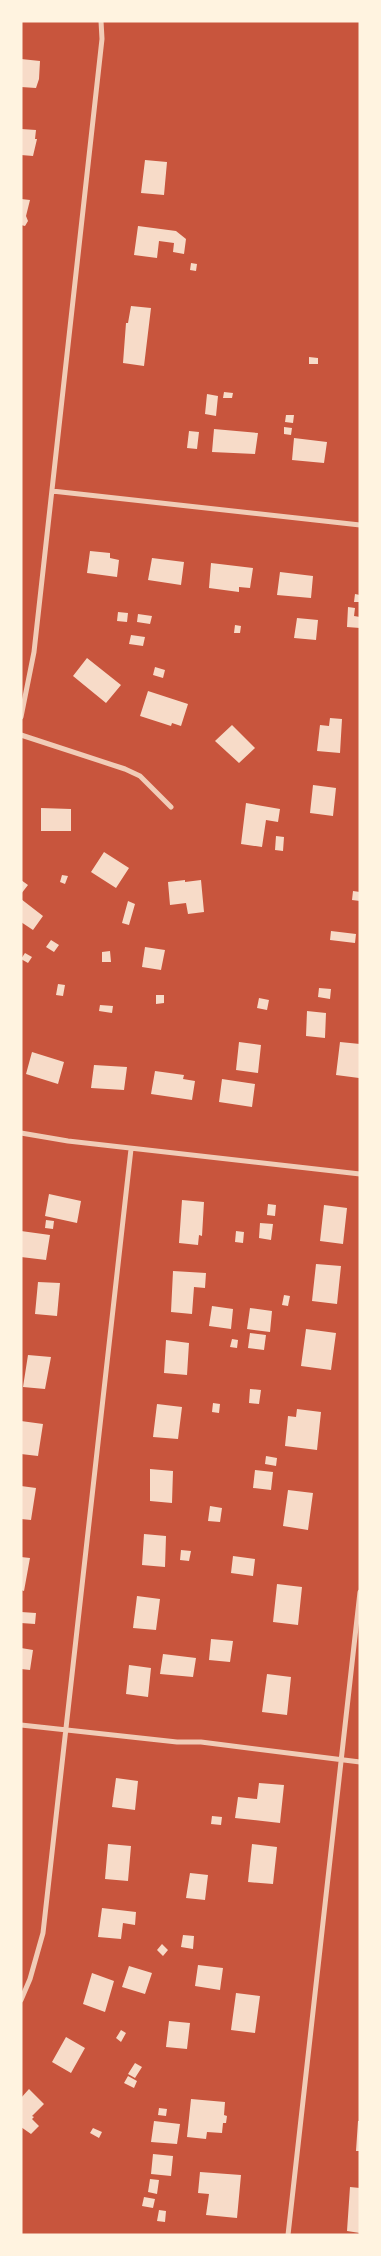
<svg xmlns="http://www.w3.org/2000/svg" width="381" height="2256" viewBox="0 0 381 2256" font-family="'Golos Text',sans-serif">
	<style>
		.building { fill: #f7dbc8 }
		.lines { fill: none; stroke-linecap: round; stroke-linejoin: round }
		.minor { stroke: #f1ccb7; stroke-width: 5 }
	</style>
	<rect width="100%" height="100%" fill="#c8553d"/>
	<path class="building" d="M21 59 40 61 39 79 36 88 21 87Z
		M21 129 36 130 35 139H37L33 156 21 155Z
		M145 160 167 162 164 195 141 193Z
		M21 199 30 200 26 216 28 221 25 226 21 225Z
		M138 226 176 231 186 239 184 254 173 252 174 243 159 241 157 258 134 255Z
		M191 263 197 264 196 271 190 270Z
		M131 306 151 308 144 366 123 363 126 323H128Z
		M309 357 318 358V364H309Z
		M224 392 233 393 232 398H223Z
		M207 394 218 396 216 416 205 414Z
		M286 415H294L293 423 285 422Z
		M284 427 292 428 291 435 284 434Z
		M214 429 258 433 255 454 212 452Z
		M189 431 199 432 197 449 187 448Z
		M294 438 327 442 324 463 292 460Z
		M90 551 110 553V558L119 560 117 577 87 573Z
		M152 558 184 562 181 585 148 580Z
		M211 563 253 568 250 588 239 587V592L209 588Z
		M280 572 313 576 311 598 277 595Z
		M355 594 360 595V602H354Z
		M348 607 355 608 354 616 360 617V628L347 627Z
		M118 612 128 613 127 622 117 621Z
		M138 614 152 616 150 624 137 622Z
		M297 618 318 620 316 640 294 638Z
		M235 625 241 626 240 633H234Z
		M131 635 145 637 143 646 129 644Z
		M87 658 121 685 106 703 73 676Z
		M155 667 165 670 163 678 153 675Z
		M148 691 188 704 181 726 172 723 171 726 140 716Z
		M330 718 342 719 340 753 317 751 320 725 329 726Z
		M232 725 255 748 239 763 215 741Z
		M313 785 336 788 333 816 310 813Z
		M246 803 280 809 278 822 266 820 262 847 241 844Z
		M41 808 71 809V831H41Z
		M276 836 284 837 283 851 275 850Z
		M104 852 129 868 116 888 91 872Z
		M62 875 68 876 65 884 60 882Z
		M21 880 28 885 21 894Z
		M185 880V882L201 880 204 912 188 914 186 903 170 905 168 882Z
		M353 891 360 892V901L352 900Z
		M21 899 43 916 33 930 21 922Z
		M128 901 135 904 129 925 122 923Z
		M331 931 356 934 355 943 330 940Z
		M51 940 59 945 54 952 46 947Z
		M145 947 165 950 161 970 142 967Z
		M110 951 111 962H102V952Z
		M25 953 32 957 28 963 21 959Z
		M58 984 65 985 63 996 56 995Z
		M319 988 331 989 330 999 318 997Z
		M156 995H164V1003L156 1004Z
		M259 998 269 1000 267 1010 257 1008Z
		M100 1005 113 1006 112 1013 99 1011Z
		M307 1011 326 1013 325 1038 306 1036Z
		M239 1042 261 1045 258 1073 236 1070Z
		M340 1042 360 1044 359 1078 336 1075Z
		M32 1052 64 1062 58 1084 26 1074Z
		M94 1065 127 1067 124 1090 91 1088Z
		M155 1071 184 1075 183 1079 195 1081 192 1100 151 1094Z
		M222 1079 255 1084 252 1107 219 1102Z
		M49 1194 81 1201 77 1223 45 1216Z
		M182 1200 204 1202 202 1236 199 1235 198 1245 179 1243Z
		M268 1204 276 1205 275 1216 267 1215Z
		M324 1205 347 1208 343 1244 320 1241Z
		M46 1220 54 1221 53 1229 45 1228Z
		M260 1223 273 1224 271 1240 259 1238Z
		M21 1231 50 1235 46 1260 21 1257Z
		M236 1231 244 1232 243 1243 235 1242Z
		M316 1264 341 1266 337 1304 312 1301Z
		M173 1271 206 1273 205 1288 194 1287 192 1314 171 1312Z
		M38 1282 60 1283 57 1316 35 1314Z
		M284 1295 290 1296 288 1306 282 1305Z
		M212 1306 233 1309 231 1329 209 1326Z
		M250 1308 272 1311 270 1332 247 1329Z
		M306 1329 336 1333 331 1370 301 1366Z
		M250 1333 266 1335 264 1350 248 1348Z
		M232 1339 238 1340 237 1348 230 1347Z
		M166 1340 189 1343 187 1375 164 1373Z
		M28 1355 51 1357 45 1389 23 1387Z
		M250 1389 261 1390 259 1404 249 1403Z
		M213 1403 220 1404 219 1413 212 1412Z
		M157 1404 182 1407 178 1439 153 1437Z
		M297 1409 321 1412 317 1450 285 1446 288 1416 296 1417Z
		M21 1421 43 1424 38 1456 21 1454Z
		M266 1456 277 1458 276 1466 265 1464Z
		M150 1469 173 1471 172 1503 150 1501Z
		M255 1470 273 1472 271 1490 253 1488Z
		M21 1486 36 1488 31 1520 21 1519Z
		M288 1490 313 1493 308 1530 283 1526Z
		M210 1506 222 1508 220 1522 208 1521Z
		M144 1534 166 1536 165 1567 142 1565Z
		M181 1550 191 1551 189 1561 180 1560Z
		M233 1556 255 1559 253 1576 231 1573Z
		M21 1557 30 1558 24 1591 21 1590Z
		M277 1584 302 1587 298 1625 273 1622Z
		M137 1596 160 1599 156 1630 133 1628Z
		M21 1612 36 1613 35 1624 21 1623Z
		M211 1639 233 1641 230 1662 209 1660Z
		M21 1648 33 1650 30 1670 21 1669Z
		M163 1654 196 1658 193 1677 160 1674Z
		M129 1665 151 1668 148 1697 126 1694Z
		M267 1674 291 1677 287 1715 262 1712Z
		M116 1778 138 1781 135 1810 112 1807Z
		M259 1783 284 1785 280 1823 235 1818 238 1797 257 1799Z
		M212 1816 222 1817 221 1825 211 1824Z
		M108 1844 131 1846 128 1881 105 1879Z
		M252 1844 277 1847 273 1884 248 1882Z
		M190 1873 208 1875 205 1900 186 1898Z
		M102 1908 136 1912 135 1925 123 1923 121 1939 98 1937Z
		M183 1935 194 1936 193 1949 181 1947Z
		M162 1944 168 1950 163 1956 157 1950Z
		M198 1965 223 1968 220 1990 195 1986Z
		M129 1966 152 1973 145 1994 122 1987Z
		M92 1973 114 1981 105 2012 83 2004Z
		M236 1993 260 1996 255 2033 231 2030Z
		M169 2021 190 2023 187 2049 166 2047Z
		M121 2030 126 2033 121 2042 116 2038Z
		M66 2037 85 2048 71 2073 52 2062Z
		M135 2063 142 2067 135 2078 128 2074Z
		M128 2076 137 2081 134 2088 124 2083Z
		M29 2089 44 2104 32 2116 34 2117 32 2119 39 2126 31 2134 21 2127V2098Z
		M191 2099 225 2102 224 2115 227 2116 226 2123H223L222 2133 207 2132 206 2139 187 2137Z
		M159 2108 167 2109 166 2116 158 2115Z
		M154 2121 180 2124 177 2144 151 2142Z
		M358 2121H360V2151H356Z
		M93 2128 102 2132 99 2138 90 2133Z
		M153 2154 173 2156 171 2176 151 2174Z
		M200 2172 241 2175 237 2218 206 2215 209 2194 198 2193Z
		M150 2179 159 2180 157 2194 148 2192Z
		M350 2187 360 2188V2233L347 2231Z
		M144 2197 155 2199 153 2208 142 2206Z
		M159 2210 166 2211 165 2222 157 2221Z"/>
	<g class="lines">
		<path class="minor" d="M52 491 360 525
			M21 717 34 652 102 39 101 21
			M21 735 125 769 140 776 171 807
			M21 1133 68 1141 360 1174
			M21 1725 177 1742H201L360 1762
			M21 2000 30 1979 43 1933 131 1149
			M288 2235 360 1592"/>
	</g>
	<rect width="381" height="2256" fill="none" stroke="#fff3e0" stroke-width="45"/>
</svg>
